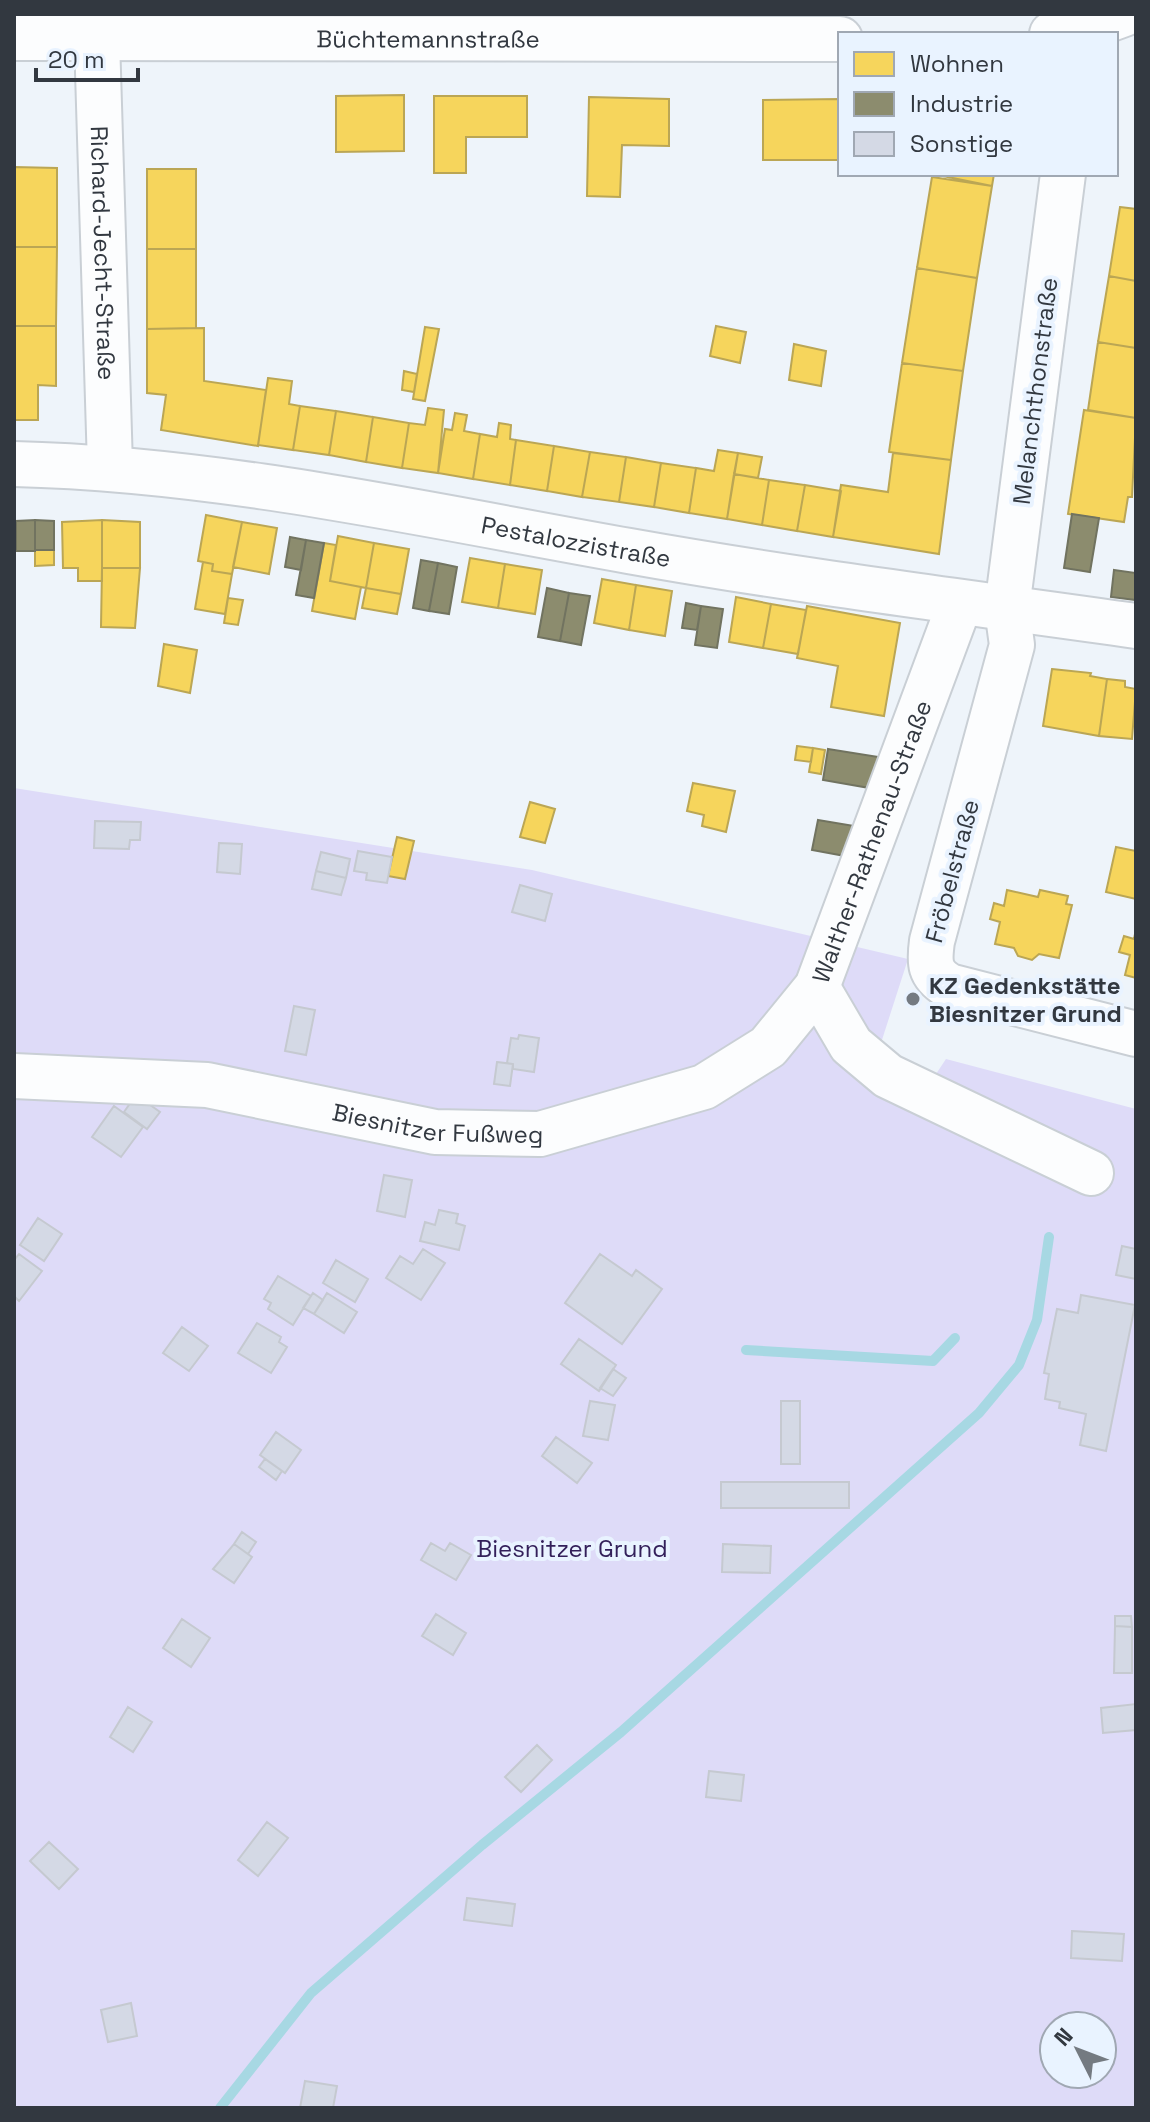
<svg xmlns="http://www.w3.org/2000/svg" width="1150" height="2122" viewBox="0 0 1150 2122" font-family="'Space Grotesk',sans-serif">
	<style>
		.green { fill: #dedbf8; fill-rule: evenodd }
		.homes { fill: #f6d55c; stroke: #bba654; stroke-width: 2 }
		.industry { fill: #8c8c6e; stroke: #717360; stroke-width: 2 }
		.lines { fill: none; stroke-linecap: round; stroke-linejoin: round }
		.stream { stroke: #a7d8e3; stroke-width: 10 }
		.building { fill: #d4d9e5; stroke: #c5c9d0; stroke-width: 2 }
		.minor-casing { stroke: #c9cfd5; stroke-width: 48 }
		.minor { stroke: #fcfdfe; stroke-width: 44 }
		.poi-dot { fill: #747a81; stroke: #e9f3ff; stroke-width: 3 }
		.labels { text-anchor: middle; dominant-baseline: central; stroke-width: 8; stroke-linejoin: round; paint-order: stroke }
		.street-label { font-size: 24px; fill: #323840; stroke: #e9f3ff }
		.poi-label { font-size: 24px; font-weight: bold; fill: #323840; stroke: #e9f3ff; text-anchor: start }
		.park-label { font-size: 24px; fill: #33205a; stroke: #e9f3ff }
	</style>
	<rect width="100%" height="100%" fill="#eef4fa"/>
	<path class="green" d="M14 788 532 870 908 959 871 1074 920 1098 946 1059 1136 1109V2108H14ZM1054 2026H1102V2074H1054Z"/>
	<path class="homes" d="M404 95V151L336 152V96Z
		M434 96H527V137H466V173H434Z
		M589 97 669 99V146L622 145 620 197 587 196Z
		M840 99V160H763V100Z
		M14 167 57 168V247H14Z
		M147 169H196V249H147Z
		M933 174H994L992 186Z
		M932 177 992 186 977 278 917 268Z
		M1120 207 1136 209V281L1109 276Z
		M14 247H57L56 326H14Z
		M147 249H196V328L147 329Z
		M917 268 977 278 963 371 902 363Z
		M1109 276 1136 281V348L1098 342Z
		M14 326H56V386L38 385V420H14Z
		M716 326 746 332 740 363 710 356Z
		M425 327 439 329 425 401 413 399Z
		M204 328V381L266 390 258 446 161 430 166 395 147 393V329Z
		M1098 342 1136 348V418L1088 410Z
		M794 344 826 351 821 386 789 380Z
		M902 363 963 371 951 460 889 452Z
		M404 371 417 374 414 392 402 390Z
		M268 378 292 381 289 404 300 406 293 450 258 445Z
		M300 406 336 411 329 455 293 450Z
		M428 408 444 410 438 473 402 468 409 423 425 425Z
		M1084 410 1136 418 1132 497H1128L1124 522 1068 514Z
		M336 411 373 417 366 462 329 455Z
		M455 413 467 415 464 431 480 434 473 479 438 473 445 429 452 430Z
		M373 417 409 423 402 468 366 462Z
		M499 423 511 425 510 439 516 440 510 485 473 479 480 434 497 437Z
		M516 440 554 446 547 491 510 485Z
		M554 446 590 452 582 497 547 491Z
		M718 450 738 453 727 519 689 513 696 468 714 471Z
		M590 452 626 457 619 502 582 497Z
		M738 453 762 457 758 478 734 474Z
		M893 453 951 460 939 554 833 537 841 485 888 492Z
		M626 457 661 463 654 507 619 502Z
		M661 463 696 468 689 513 654 507Z
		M734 474 769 480 762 525 727 519Z
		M769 480 805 485 797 531 762 525Z
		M805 485 841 491 833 537 797 531Z
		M206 515 242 522 232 574 212 571 213 564 198 561Z
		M102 520 140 522V568H102Z
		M102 520V581H78V568H63L62 522Z
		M242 522 277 528 269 574 233 567Z
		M338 536 374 543 366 588 330 581Z
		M324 543 336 545 330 581 361 587 355 619 312 611Z
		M374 543 409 549 401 594 366 588Z
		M35 550H54V565L35 566Z
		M470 558 505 564 498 608 462 602Z
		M203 562 213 564 212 571 232 574 225 614 195 609Z
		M505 564 542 570 535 614 498 608Z
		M102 568H140L135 628 101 627Z
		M602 579 636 585 629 630 594 623Z
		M636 585 672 591 665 636 629 630Z
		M366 588 401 594 397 614 362 608Z
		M736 597 771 604 763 648 729 642Z
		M228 598 243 600 238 625 224 623Z
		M771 604 806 610 798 654 763 648Z
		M807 606 900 623 884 716 831 707 838 666 797 658Z
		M164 644 197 650 190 693 158 686Z
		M1052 669 1091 673 1090 676 1107 679 1099 736 1043 726Z
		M1107 679 1125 681V687L1136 689 1132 739 1099 736Z
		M797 746 813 748 811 762 795 760Z
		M813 748 825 750 821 774 809 772Z
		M693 783 735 791 726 832 702 826 704 815 687 811Z
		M530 802 555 809 545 843 520 837Z
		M397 837 414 841 405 879 388 876Z
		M1116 847 1136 851V899L1106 892Z
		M1007 890 1038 897 1040 890 1068 896 1066 904 1072 905 1059 958 1039 954 1032 960 1018 956 1014 948 995 944 1000 922 990 919 994 903 1004 906Z
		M1136 929V978L1125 975 1130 955 1119 952 1124 936 1134 939Z"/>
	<path class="industry" d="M1072 514 1099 518 1090 572 1064 568Z
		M35 520 54 521V550H35Z
		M35 520V551H16V521Z
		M290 537 306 540 301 570 285 567Z
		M306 540 324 543 314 598 296 595Z
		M421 560 438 563 429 611 413 608Z
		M438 563 457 567 449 614 429 611Z
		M1114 570 1136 573V600L1111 597Z
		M547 588 569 593 560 641 538 637Z
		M569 593 590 596 581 645 560 641Z
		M686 603 701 606 697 630 682 628Z
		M701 606 723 609 717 648 695 645Z
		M828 749 891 759 881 790 823 780Z
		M818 820 866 828 856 858 812 850Z"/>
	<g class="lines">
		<path class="stream" d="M746 1350 933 1361 955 1338
			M220 2108 311 1993 482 1845 621 1732 979 1413 1019 1365 1037 1320 1049 1237"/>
	</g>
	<path class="building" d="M95 821 141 822 140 840H130L129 849 94 848Z
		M219 843 242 844 240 874 217 872Z
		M358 851 392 857 387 883 366 880 367 873 354 871Z
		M321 852 350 859 346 878 316 871Z
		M316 871 346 878 341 895 312 889Z
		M520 885 552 894 545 921 512 912Z
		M294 1006 315 1010 306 1055 285 1051Z
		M519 1035 539 1038 534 1072 513 1069V1064L507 1063 511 1038 518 1039Z
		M497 1062 513 1064 510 1086 494 1084Z
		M136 1095 160 1112 147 1129 124 1112Z
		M114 1106 143 1127 121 1157 92 1137Z
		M384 1175 412 1180 405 1217 377 1211Z
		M439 1210 458 1214 456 1223 465 1226 459 1250 420 1241 425 1222 435 1225Z
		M38 1218 62 1234 44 1261 20 1245Z
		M1122 1246 1136 1249V1279L1116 1275Z
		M423 1249 445 1263 421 1300 386 1278 400 1256 413 1264Z
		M19 1254 42 1271 19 1301 14 1296V1260Z
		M600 1254 632 1276 636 1270 662 1289 622 1344 565 1303Z
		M336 1260 368 1279 355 1302 323 1283Z
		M278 1276 311 1296 293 1325 268 1309 271 1303 264 1299Z
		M313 1293 323 1300 314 1314 303 1308Z
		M327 1293 357 1312 344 1333 314 1314Z
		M1081 1295 1135 1305 1106 1451 1080 1445 1086 1414 1059 1408 1060 1402 1045 1399 1049 1374 1044 1373 1057 1309 1078 1313Z
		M257 1323 281 1337 279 1342 287 1347 271 1373 238 1353Z
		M182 1327 208 1346 189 1371 163 1353Z
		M579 1339 616 1365 599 1391 561 1364Z
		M613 1369 626 1378 613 1396 600 1388Z
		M590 1401 615 1405 608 1440 583 1436Z
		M781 1401H800V1464H781Z
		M276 1432 301 1450 285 1473 260 1455Z
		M556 1437 592 1463 577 1483 542 1456Z
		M265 1459 282 1471 276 1480 259 1467Z
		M721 1482H849V1508H721Z
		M242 1532 256 1542 248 1554 234 1544Z
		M431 1543 445 1551 450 1543 471 1555 456 1580 421 1560Z
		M234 1544 252 1557 234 1583 213 1569Z
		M723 1544 771 1546 770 1573 722 1572Z
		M436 1614 466 1633 453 1655 422 1636Z
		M1115 1616H1131L1132 1627 1115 1626Z
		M182 1619 210 1638 191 1667 163 1648Z
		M1115 1626 1132 1627V1673H1114Z
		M1136 1704V1730L1103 1733 1101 1708Z
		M128 1707 152 1722 133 1752 110 1737Z
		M537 1745 552 1760 521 1792 505 1777Z
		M709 1771 744 1775 741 1801 706 1797Z
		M267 1822 288 1838 258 1876 238 1860Z
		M49 1842 78 1869 59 1889 30 1861Z
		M467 1898 515 1904 512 1926 464 1920Z
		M1072 1931 1124 1934 1122 1961 1071 1958Z
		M131 2003 137 2036 108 2042 101 2010Z
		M305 2081 337 2086 333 2108H300Z"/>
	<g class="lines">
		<g class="minor-casing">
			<g id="minor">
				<path d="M1052 34 1083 29 1124 14"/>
				<path id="s1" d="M14 38 840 39"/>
				<path id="s2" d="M97 39 110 466"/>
				<path d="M1063 174 1007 608 1012 645 932 941C929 963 929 974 949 986L1136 1034"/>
				<path id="s3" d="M14 464C222 469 425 515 629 551 797 581 966 602 1136 626"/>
				<path d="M817 987 851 1045 888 1076 1091 1173"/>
				<path id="s4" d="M14 1076 207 1085 435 1132 540 1134 704 1087 768 1047 817 987 960 603"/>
			</g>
		</g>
		<use href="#minor" class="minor"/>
	</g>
	<circle class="poi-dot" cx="913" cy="999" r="8"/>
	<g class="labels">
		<g class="street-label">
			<text stroke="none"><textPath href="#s1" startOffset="414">Büchtemannstraße</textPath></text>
			<text stroke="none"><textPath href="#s2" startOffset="214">Richard-Jecht-Straße</textPath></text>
			<text transform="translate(1035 391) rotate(-83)">Melanchthonstraße</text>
			<text stroke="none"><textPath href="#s3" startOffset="568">Pestalozzistraße</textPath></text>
			<text stroke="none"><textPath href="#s4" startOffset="1010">Walther-Rathenau-Straße</textPath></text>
			<text transform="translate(952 871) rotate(-75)">Fröbelstraße</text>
			<text stroke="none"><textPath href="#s4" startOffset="428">Biesnitzer Fußweg</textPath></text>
		</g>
		<g class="poi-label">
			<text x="929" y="985">KZ Gedenkstätte<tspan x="929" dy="28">Biesnitzer Grund</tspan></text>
		</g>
		<g class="park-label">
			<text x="572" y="1548">Biesnitzer Grund</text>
		</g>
	</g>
	<rect width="1150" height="2122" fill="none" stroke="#323840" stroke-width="32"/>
	<rect x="838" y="32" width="280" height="144" fill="#e9f3ff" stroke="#a0a8b3" stroke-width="2"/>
	<rect x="854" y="52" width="40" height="24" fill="#f6d55c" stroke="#a0a8b3" stroke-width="2"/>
	<text x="910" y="72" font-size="24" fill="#323840">Wohnen</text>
	<rect x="854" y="92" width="40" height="24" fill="#8c8c6e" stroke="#a0a8b3" stroke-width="2"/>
	<text x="910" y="112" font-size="24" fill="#323840">Industrie</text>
	<rect x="854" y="132" width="40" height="24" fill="#d4d9e5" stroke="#a0a8b3" stroke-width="2"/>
	<text x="910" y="152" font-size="24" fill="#323840">Sonstige</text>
	<g transform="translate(1078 2050) rotate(312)"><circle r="38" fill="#e9f3ff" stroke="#a0a8b3" stroke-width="2"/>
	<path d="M0-6L14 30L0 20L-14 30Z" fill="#747a81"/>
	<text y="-12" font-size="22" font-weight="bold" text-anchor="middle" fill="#323840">N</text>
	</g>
	<path d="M36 68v12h102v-12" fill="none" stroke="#323840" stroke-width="4"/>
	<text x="48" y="68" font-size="24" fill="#323840" stroke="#e9f3ff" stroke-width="6" paint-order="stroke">20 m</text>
</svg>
